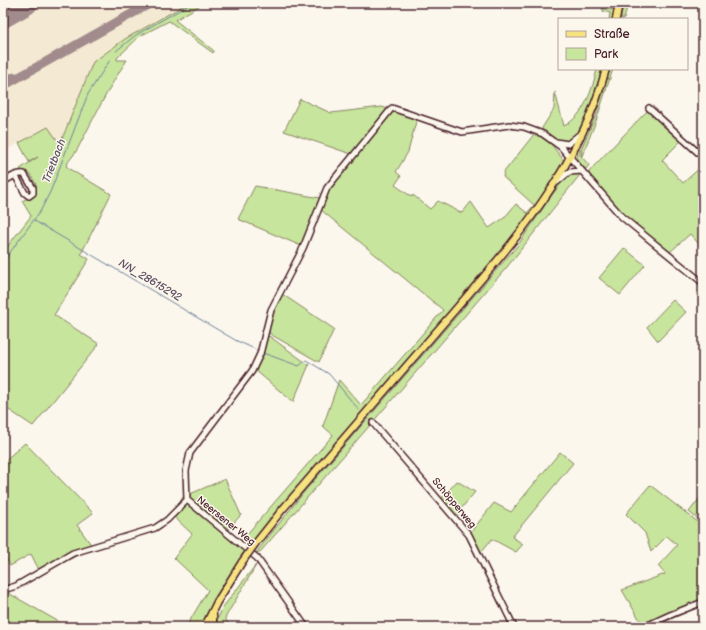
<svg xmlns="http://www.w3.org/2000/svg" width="706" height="630" viewBox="0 0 706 630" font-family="'Balsamiq Sans',sans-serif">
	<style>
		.built { fill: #f4e9d2 }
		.green { fill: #c7e59c; stroke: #888264 }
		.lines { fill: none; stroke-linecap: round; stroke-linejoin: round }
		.stream { stroke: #72809d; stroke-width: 1 }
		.taxiway { stroke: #a28b8c; stroke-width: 9 }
		.runway { stroke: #a28b8c; stroke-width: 24 }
		.minor-casing { stroke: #4a1f2b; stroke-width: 8 }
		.major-casing { stroke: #4a1f2b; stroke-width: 9 }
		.minor { stroke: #fbf7ec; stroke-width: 5 }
		.major { stroke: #f5e382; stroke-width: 6 }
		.major-bridge-casing { stroke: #4a1f2b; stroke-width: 9; stroke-linecap: butt }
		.major-bridge { stroke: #f5e382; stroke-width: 6 }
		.labels { text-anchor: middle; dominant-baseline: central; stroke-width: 3; stroke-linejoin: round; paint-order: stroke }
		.street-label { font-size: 10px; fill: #4a1f2b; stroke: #fbf7ec }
		.water-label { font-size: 11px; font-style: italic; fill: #5e5064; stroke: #fbf7ec }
	</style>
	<rect width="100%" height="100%" fill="#fbf7ec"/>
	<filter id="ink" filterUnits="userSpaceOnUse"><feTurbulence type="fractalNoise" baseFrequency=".025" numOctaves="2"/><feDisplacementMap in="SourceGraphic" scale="8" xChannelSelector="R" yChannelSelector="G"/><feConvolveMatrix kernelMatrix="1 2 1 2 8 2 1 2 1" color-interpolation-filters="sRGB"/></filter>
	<g filter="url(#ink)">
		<path class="built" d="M3 3H188L125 39 93 62 60 144 48 127 3 152Z"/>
		<path class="green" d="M188 3H204L175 20 214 51 213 53 169 21 140 36 117 58V60H127C108 88 94 118 78 148 75 155 69 159 66 166L71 170 111 194 81 254 89 259 54 315 99 344 33 426 3 406V252L31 216 22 201 28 198 27 197 34 195 35 188 37 186 30 174 28 175 22 172 20 169 38 157 29 162 19 143 48 127 60 144 93 62 125 39Z
			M601 3H604V9L612 10 613 3H616L613 19H609L610 13 603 11Z
			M623 3H628L624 19H621Z
			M597 69H602C598 84 583 132 570 141 566 144 560 142 556 139 551 136 543 134 542 128L554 109 555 92 564 126C585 115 592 90 597 69Z
			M610 69H613L596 121 582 156 581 149 596 115Z
			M300 99 331 113 382 107 417 118 408 152 396 172 401 176 395 185 412 197 413 195 430 209 438 201 462 213 471 202 489 228 504 218 516 204 527 213 534 205 503 177 504 172 535 133 551 144 565 162 514 238 304 479 305 480 253 543 251 542 241 556 243 557 205 623 199 627H186L208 590 174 558 192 534 170 513 183 497 225 479 241 515 226 531 240 542 333 435 323 426 339 380 361 405 443 310 321 210 306 248 238 219 255 186 320 198 326 186 351 154 284 131Z
			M648 110 682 140 662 160 683 183 703 165V242L701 244 698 243 690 234 670 252 628 219 589 176V172L593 167Z
			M578 149H580V155L589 165 586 169H585L577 159Z
			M569 173H579V176L507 267 261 551 255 554 304 492 518 245 552 195Z
			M624 248 645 265 620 295 599 278Z
			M282 294 334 329 319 362 270 334C265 321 276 304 282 294Z
			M673 300 686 312 658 341 647 327Z
			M269 336 309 365 293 402 255 370 262 356 267 338Z
			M25 443 93 513 77 525 95 550 82 553 41 574 31 554 10 566 3 551V462Z
			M560 452 573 463 512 537 523 544 516 552 492 539 480 553 470 533 494 503 511 512Z
			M457 481 475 492 455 516 441 499Z
			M650 485 703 526V605L653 627H644L622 590 665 574 658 566 677 545 667 536 651 552 645 533 626 514Z
			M703 494V523L689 512Z
			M258 562 225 618 230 627H218L217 620 223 607Z
			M3 590 68 627H3Z"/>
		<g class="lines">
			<path class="stream" d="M116 51 136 35 192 3
				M33 220 235 340 259 351
				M3 262 41 210 51 190 88 94 110 60
				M263 353 299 366 306 360 329 374 359 410"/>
			<path class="taxiway" d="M3 74 8 78 18 77
				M3 86 151 3"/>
			<path class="runway" d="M3 16 26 3"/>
			<g class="minor-casing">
				<path id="minor" d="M649 108 703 157
					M556 142 568 144 580 134
					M3 182C10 178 16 173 24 174L33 188V193L29 196 25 193 15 175
					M557 182 569 172 582 171
					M373 423 469 535 514 627
					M187 500 186 471 190 453 252 371 260 354 271 310 303 248 327 188 392 108 462 132 509 125 524 127 543 134 561 147 622 217 703 283
					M187 500 257 558 306 627
					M3 590 16 586 73 553 155 528 167 520 187 500
					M644 627 670 615 703 602"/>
			</g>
			<g class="major-casing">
				<path id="major" d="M616 19 619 3
					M255 544 282 510C333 451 384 392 435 333 505 252 577 176 606 69
					M206 624 217 602 242 562
					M213 626V613"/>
			</g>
			<use href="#minor" class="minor"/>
			<use href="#major" class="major"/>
			<g class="major-bridge-casing">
				<path id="major-bridge" d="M242 562 255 544"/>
			</g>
			<use href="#major-bridge" class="major-bridge"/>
		</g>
	</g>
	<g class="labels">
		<g class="street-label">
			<text transform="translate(454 503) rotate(50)">Schöpperweg</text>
			<text transform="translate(226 521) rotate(39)">Neersener Weg</text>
		</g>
		<g class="water-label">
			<text transform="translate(54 161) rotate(-69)">Trietbach</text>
			<text transform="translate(150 280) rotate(31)">NN_28615292</text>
		</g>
	</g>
	<rect width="706" height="630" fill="none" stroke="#fbf7ec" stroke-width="16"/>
	<rect x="8" y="8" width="690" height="614" fill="none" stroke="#4a1f2b" stroke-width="1.5" filter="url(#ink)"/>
	<rect x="558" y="18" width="130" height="52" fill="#fbf7ec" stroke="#b4a19f"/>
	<rect x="566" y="31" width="20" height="6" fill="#f5e382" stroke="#b4a19f"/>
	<text x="594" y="38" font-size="12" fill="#4a1f2b">Straße</text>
	<rect x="566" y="48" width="20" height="12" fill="#c7e59c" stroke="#b4a19f"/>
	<text x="594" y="58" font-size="12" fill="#4a1f2b">Park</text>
</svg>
